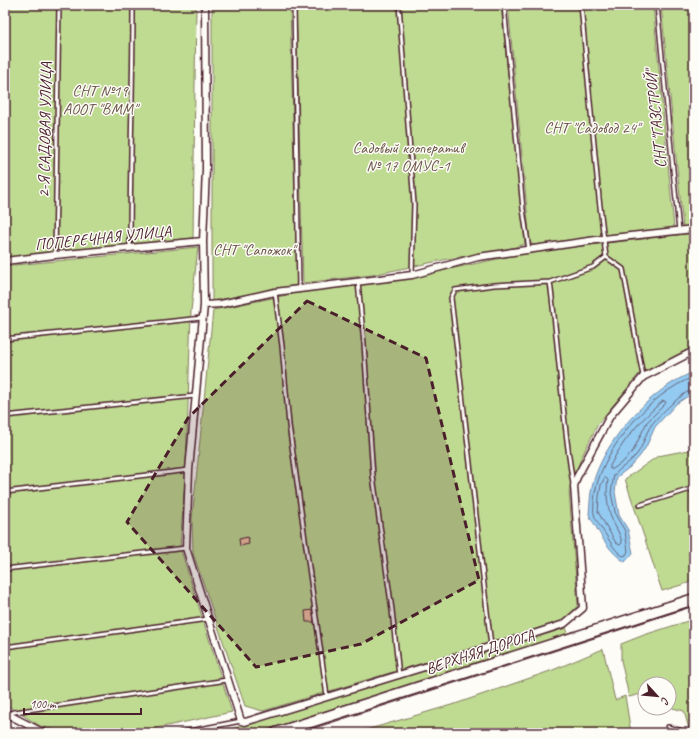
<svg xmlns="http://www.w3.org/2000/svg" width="699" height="738" viewBox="0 0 699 738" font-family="Caveat,sans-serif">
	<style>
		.green { fill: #bfdb92; stroke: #847d5e }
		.water { fill: #92caf1; stroke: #7586a2 }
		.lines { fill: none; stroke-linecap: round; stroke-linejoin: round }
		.shore { stroke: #67637a; stroke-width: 1 }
		.building { fill: #f0c1a0; stroke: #4a1f2b }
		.service-casing { stroke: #4a1f2b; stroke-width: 6 }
		.minor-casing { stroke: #4a1f2b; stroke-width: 9 }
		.primary-casing { stroke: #4a1f2b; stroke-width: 13 }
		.service { stroke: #fdfcf7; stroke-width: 3 }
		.minor { stroke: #fdfcf7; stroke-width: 6 }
		.primary { stroke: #fdfcf7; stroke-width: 10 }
		.tram { stroke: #4a1f2b; stroke-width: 1 }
		.marked { fill: #4a1f2b; fill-opacity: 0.2; stroke: #4a1f2b; stroke-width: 3; stroke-dasharray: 8 5; stroke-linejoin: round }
		.labels { text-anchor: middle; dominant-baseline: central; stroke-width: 3; stroke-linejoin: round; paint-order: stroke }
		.park-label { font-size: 16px; fill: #6d574a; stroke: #fdfcf7 }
		.street-label { font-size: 16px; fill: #4a1f2b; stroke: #fdfcf7 }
	</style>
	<rect width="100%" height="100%" fill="#fdfcf7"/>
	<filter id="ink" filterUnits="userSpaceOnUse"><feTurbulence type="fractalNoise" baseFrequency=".025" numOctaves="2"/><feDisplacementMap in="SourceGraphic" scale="8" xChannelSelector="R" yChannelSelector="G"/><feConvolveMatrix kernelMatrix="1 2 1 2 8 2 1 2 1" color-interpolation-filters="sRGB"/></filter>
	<g filter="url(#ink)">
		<path class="green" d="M5 5H196L193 238 5 258Z
			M212 5H290L297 285 212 301Z
			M296 5H501L525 244 512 248 448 259 372 275 303 283Z
			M508 5H653L674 228 536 246 530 243Z
			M661 5H694V226L683 227Z
			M694 233V346L638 375 598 424 582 456 569 491 578 605 566 620 263 711 245 706 193 553 192 520 213 310 297 293 403 279 530 252Z
			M198 247 191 311 186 468 180 547 232 712 134 733H65L40 726 5 704V266Z
			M694 449V581L662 591 625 479 658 456Z
			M694 619V726L689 729 684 711 669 707V697L673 695 669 690V684H645V693L629 697 621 660V644L644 635Z
			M566 628 569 635 256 733H212L231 729Z
			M603 649 615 700 625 696 631 733H356L458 703 553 670Z"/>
		<path class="water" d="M694 372V392L676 404 655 427 646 447 640 456 630 467 617 477 615 492 619 515 628 530 633 553 625 562C611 553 603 540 595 525 593 522 590 518 589 514 589 510 590 506 590 502 592 452 648 389 694 372Z"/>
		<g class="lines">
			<path class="shore" d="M694 377C650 392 596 455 594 502 594 506 593 511 594 514 596 521 602 529 606 535 611 543 615 551 623 556L626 555 628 551 625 531 616 516 611 493 614 475C621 467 630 463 637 454 644 445 645 433 652 424 658 416 685 390 694 389
				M663 401H665L666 403 647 422 633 451 624 461 613 469H610V466C622 441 641 419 663 401Z
				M606 478 608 480C606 493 607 505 611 517 615 528 619 530 622 543L620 545 616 543 598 512 599 497 601 485 604 479Z"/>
		</g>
		<path class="building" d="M248 537 249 544 240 546 239 539Z
			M313 610 314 622H306L305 611Z"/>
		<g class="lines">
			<g class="service-casing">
				<path id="service" d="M294 5 299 289
					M399 5 414 204 412 275
					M504 5 523 209 529 250
					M657 5 679 231
					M130 248C130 167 133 86 133 5
					M55 255 59 5
					M606 257 623 269 643 376
					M358 282 364 344 373 476 392 610 399 676
					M275 292 282 346 289 425 327 696
					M5 339 202 318
					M5 416 195 396
					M573 484C562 417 559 349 550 282L593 267 606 257 599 198 581 5
					M5 492 189 470
					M640 505 694 488
					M5 569 186 548
					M491 646 451 298 455 290 494 285 550 282
					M5 647 208 619
					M8 713 227 680
					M668 727 689 733
					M179 733 241 721"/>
			</g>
			<g class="minor-casing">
				<path id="minor" d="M205 5 206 169 203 241 204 305 189 470 186 548 241 721 245 722 480 650 491 646 518 639 564 624 583 608 574 486 577 477 610 416 643 377 694 351
					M5 261 55 255 203 241
					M204 305 221 304 275 292 412 275 478 257 603 239 694 229
					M5 713 44 733"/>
			</g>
			<g class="primary-casing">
				<path id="primary" d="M276 733 694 599"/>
			</g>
			<use href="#service" class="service"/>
			<use href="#minor" class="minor"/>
			<use href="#primary" class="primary"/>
			<path class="tram" d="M299 733 694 606"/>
		</g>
	</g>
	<path class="marked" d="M307 301 426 358 479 580 361 644 256 667 127 522 188 418Z"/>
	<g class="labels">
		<g class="park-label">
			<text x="100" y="91">СНТ №19<tspan x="100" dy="18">АООТ "ВММ"</tspan></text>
			<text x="592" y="128">СНТ "Садовод 24"</text>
			<text x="408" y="148">Садовый кооператив<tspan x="408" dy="18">№ 17 ОМУС-1</tspan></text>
			<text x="254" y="250">СНТ "Сапожок"</text>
		</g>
		<g class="street-label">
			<text transform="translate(656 119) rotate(-96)">СНТ "ГАЗСТРОЙ"</text>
			<text transform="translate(45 130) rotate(-89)">2-Я САДОВАЯ УЛИЦА</text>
			<text transform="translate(103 238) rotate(-6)">ПОПЕРЕЧНАЯ УЛИЦА</text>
			<text transform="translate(480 652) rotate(-18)">ВЕРХНЯЯ ДОРОГА</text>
		</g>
	</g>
	<rect width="699" height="738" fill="none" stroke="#fdfcf7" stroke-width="20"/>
	<rect x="10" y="10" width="679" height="718" fill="none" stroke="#4a1f2b" stroke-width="1.5" filter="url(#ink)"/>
	<g transform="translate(657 696) rotate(117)"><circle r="19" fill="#fdfcf7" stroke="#b5a4a5"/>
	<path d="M0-3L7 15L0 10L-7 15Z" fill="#4a1f2b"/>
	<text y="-6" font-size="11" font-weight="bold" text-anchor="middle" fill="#4a1f2b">С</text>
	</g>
	<path d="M24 708v6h117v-6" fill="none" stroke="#4a1f2b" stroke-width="2"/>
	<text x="30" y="708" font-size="12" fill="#4a1f2b" stroke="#fdfcf7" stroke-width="3" paint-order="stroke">100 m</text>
</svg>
